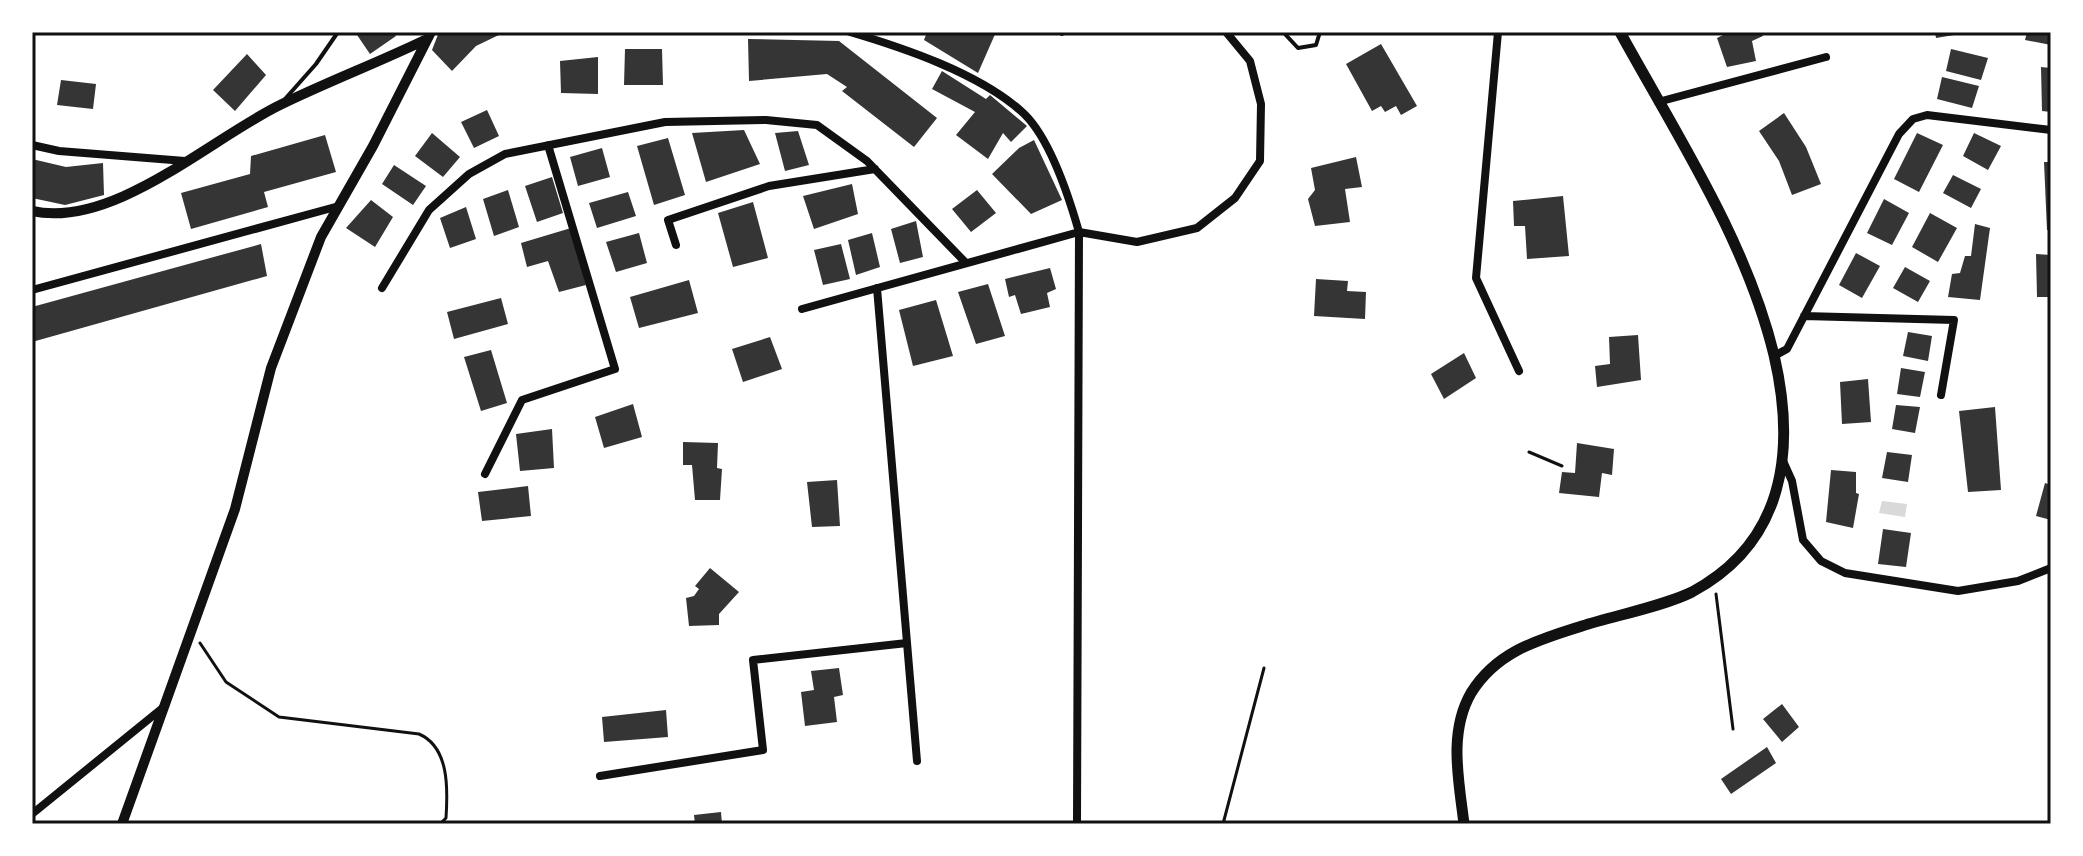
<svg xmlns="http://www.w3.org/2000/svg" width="2083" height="856" viewBox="0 0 2083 856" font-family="'IBM Plex Sans',sans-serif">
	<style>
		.water { fill: #d9d9d9 }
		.building { fill: #353535 }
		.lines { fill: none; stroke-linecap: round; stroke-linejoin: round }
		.path { stroke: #111; stroke-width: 3 }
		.service { stroke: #111; stroke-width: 4 }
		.minor { stroke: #111; stroke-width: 8 }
		.tertiary { stroke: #111; stroke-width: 10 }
		.secondary { stroke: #111; stroke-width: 11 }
		.neatline { fill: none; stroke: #111; stroke-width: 3 }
	</style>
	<rect width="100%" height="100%" fill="#fff"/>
	<path class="water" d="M1882 501 1907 504 1905 517 1879 513Z"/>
	<path class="building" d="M355 32H393L396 36 370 54Z
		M439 32H505L476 46 452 71 432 50Z
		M927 32H996L978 73 924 40Z
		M1729 32H1762L1763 36 1752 41 1756 61 1727 67 1717 38Z
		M1935 32H1960V34L1936 38Z
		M2027 32H2051V45L2025 40Z
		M748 39 839 41 937 118 914 147 842 91 847 87 827 74 749 81Z
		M1381 44 1417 106 1401 115 1396 106 1385 112 1381 106 1372 111 1346 64Z
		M625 49H662L663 85H624Z
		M1951 49 1988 58 1981 80 1946 71Z
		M247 54 266 75 235 111 213 90Z
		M598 57V94L561 93 560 61Z
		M2041 67 2051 68V112L2042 111Z
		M942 71 986 99 990 95 1027 126 1011 142 1003 133 988 159 956 135 975 112 932 89Z
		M1942 77 1979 86 1972 108 1937 99Z
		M61 80 96 84 93 109 57 105Z
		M487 110 499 136 474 148 461 122Z
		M1784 113 1806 147 1821 184 1792 195 1779 161 1759 131Z
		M744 130 760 164 706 182 692 133Z
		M798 131 809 165 785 171 775 133Z
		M432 133 460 157 443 177 415 156Z
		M1917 133 1943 145 1919 192 1894 179Z
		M1974 133 2001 146 1988 170 1963 156Z
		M325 135 336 172 264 192 268 207 191 229 181 193 250 174 251 156Z
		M668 138 685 195 654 205 637 146Z
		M1034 140 1062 200 1031 214 992 174 1019 148Z
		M602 148 610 177 578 186 570 157Z
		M1356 157 1362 187 1345 189 1350 222 1315 226 1308 199 1315 190 1311 168Z
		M32 159 66 167 103 163 104 195 65 205 32 198Z
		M2044 162H2051V230H2047Z
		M394 165 426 186 413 205 382 184Z
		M1953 175 1981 189 1971 208 1943 193Z
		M552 177 563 213 537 222 525 186Z
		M852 184 858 214 814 229 803 196Z
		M508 190 519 227 494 236 483 199Z
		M977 190 996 213 971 232 952 209Z
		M628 192 636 216 597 228 589 203Z
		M1563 196 1569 256 1527 259 1525 226H1514L1513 201Z
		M1884 199 1909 213 1892 245 1867 233Z
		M371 200 393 217 375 247 346 228Z
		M753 202 768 258 733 267 718 213Z
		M466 207 476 239 450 248 440 218Z
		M1930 213 1957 228 1938 262 1912 247Z
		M916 221 923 257 900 263 891 229Z
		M1975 224 1990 228 1980 300 1948 297 1952 274 1960 273 1965 256H1971Z
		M571 228 586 285 559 292 548 261 527 267 521 243Z
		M639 233 647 263 616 272 606 242Z
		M872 233 880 267 856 275 848 240Z
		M261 244 267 276 32 342V307Z
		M841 244 850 279 823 285 814 250Z
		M1856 253 1880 266 1862 298 1839 285Z
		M2036 254 2051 255V297H2037Z
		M1905 267 1930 281 1918 302 1893 288Z
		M1050 268 1056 289 1047 293 1050 307 1021 314 1015 295 1009 297 1005 279Z
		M1316 279 1348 281 1347 291 1366 292 1365 319 1314 316Z
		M689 280 698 313 639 328 630 297Z
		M988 284 1005 336 976 344 958 292Z
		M501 298 508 324 454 339 447 312Z
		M936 300 953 356 913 366 899 310Z
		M1908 332 1932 336 1928 361 1903 356Z
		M1638 335 1641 380 1597 387 1595 366 1610 364 1609 337Z
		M770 337 782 369 743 382 732 349Z
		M491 350 507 403 481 411 464 357Z
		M1464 353 1476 378 1444 399 1431 374Z
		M1901 368 1925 372 1920 397 1897 394Z
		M1868 379 1871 422 1842 424 1840 382Z
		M633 404 642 437 604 448 595 417Z
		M1896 405 1920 407 1915 433 1892 429Z
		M1995 407 2001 490 1968 492 1959 411Z
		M552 429 554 468 520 471 516 434Z
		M683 442 718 443 717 468 722 469 720 500H695L692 465H683Z
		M1577 443 1614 449 1612 475 1602 473 1599 497 1559 493 1562 472 1575 473Z
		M1887 452 1912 455 1908 482 1882 478Z
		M1831 470 1856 472V493L1859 494 1853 528 1826 522Z
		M837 480 840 526 812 527 807 482Z
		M2045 483 2051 485V520L2036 516Z
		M528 486 531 516 482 521 478 492Z
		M1883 529 1911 533 1906 567 1878 564Z
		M710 568 739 592 719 614V625L689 626 686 598 694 596 699 589 695 586Z
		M839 668 843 695 834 697 837 722 805 726 801 692 814 690 811 671Z
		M1782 704 1799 727 1782 742 1763 719Z
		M666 710 668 737 604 742 602 717Z
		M1767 747 1776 763 1731 794 1721 779Z
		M721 812 722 824H695L694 815Z"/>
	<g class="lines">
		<path class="path" d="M1529 452 1562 466
			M1716 594 1733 729
			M200 643 226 682 279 717 419 734C449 747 448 788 446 818L440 824
			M1223 824 1264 668"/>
		<path class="service" d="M1061 32 1062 34
			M1283 32 1298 48 1316 45 1320 32
			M285 99 316 64 338 32"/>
		<path class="minor" d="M850 32C904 48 978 73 1021 111 1049 135 1069 197 1079 232L1077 824
			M1498 32 1476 278 1519 371
			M1658 102 1826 57
			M32 145 59 151 185 161
			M676 245 668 220 769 186 875 169
			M382 288 429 210 469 174 505 154 665 122 766 120 817 125 867 161 966 263
			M877 288 917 761
			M32 290 339 206
			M802 309 1079 232 1137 242 1197 228 1235 198 1260 161 1261 104 1250 61 1226 32
			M1804 316 1954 320 1941 395
			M1774 356 1787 349 1899 134 1913 119 1927 115 2051 130
			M1783 461 1792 481 1803 540 1821 561 1845 573 1958 591 2018 581 2051 568
			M485 474 522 400 615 369 548 145
			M600 776 763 750 753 660 907 643
			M32 814 165 706"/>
		<path class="tertiary" d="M32 211C113 229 210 139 280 105 327 82 377 63 425 40
			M122 824 235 509 271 368 321 237 373 146 431 32"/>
		<path class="secondary" d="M1464 824C1459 781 1448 733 1471 693 1497 651 1538 640 1582 626 1613 616 1664 606 1692 592 1785 542 1796 450 1774 355 1746 240 1676 134 1620 32"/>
	</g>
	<rect width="2083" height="856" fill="none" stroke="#ffffff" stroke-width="68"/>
	<rect x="34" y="34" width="2015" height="788" class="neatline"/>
</svg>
